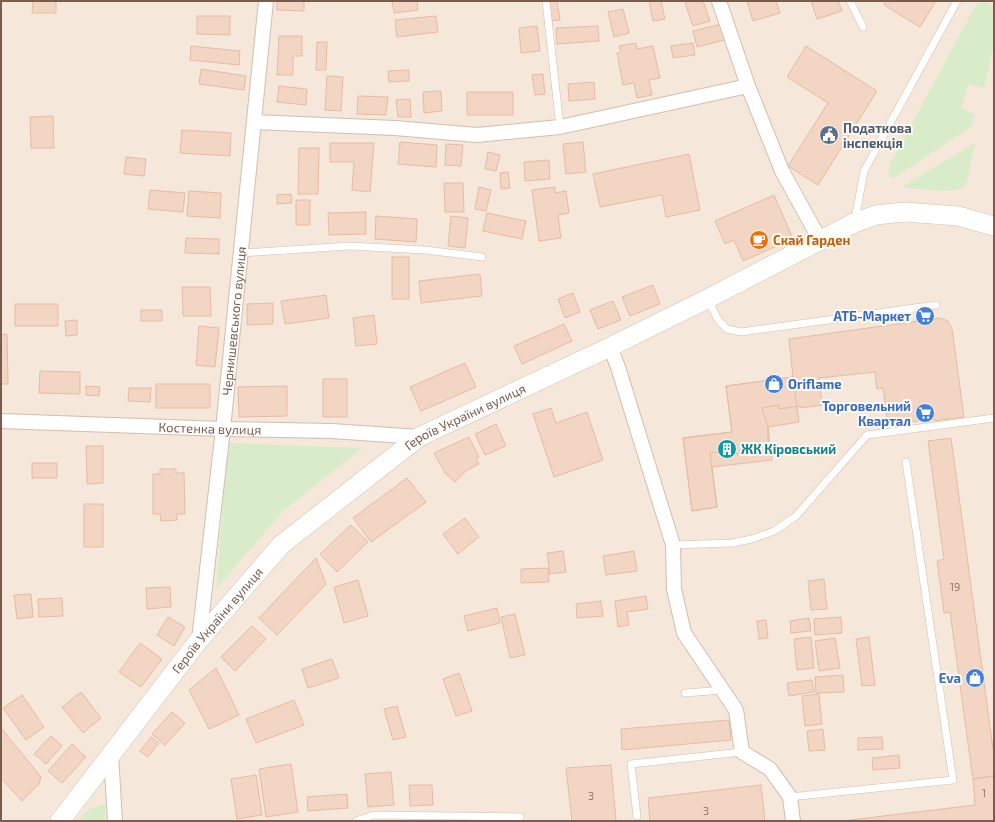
<svg xmlns="http://www.w3.org/2000/svg" width="995" height="822" viewBox="0 0 995 822" font-family="'Exo 2',sans-serif">
	<style>
		.residential { fill: #f5e8da }
		.green { fill: #d8ecc9 }
		.building { fill: #f3d5c3; stroke: #e6bba3 }
		.lines { fill: none; stroke-linecap: round; stroke-linejoin: round }
		.service-casing { stroke: #d1beb0; stroke-width: 8 }
		.minor-casing { stroke: #d1beb0; stroke-width: 16 }
		.secondary-casing { stroke: #d6c0b0; stroke-width: 20 }
		.service { stroke: #fff; stroke-width: 7 }
		.minor { stroke: #fff; stroke-width: 14 }
		.secondary { stroke: #fff; stroke-width: 19 }
		.labels { text-anchor: middle; dominant-baseline: central; stroke-width: 4; stroke-linejoin: round; paint-order: stroke }
		.number-label { font-size: 11px; fill: #987a6a }
		.service-label { font-size: 13px; font-weight: bold; fill: #4e5e75; stroke: #fffaf3; text-anchor: start }
		.food-label { font-size: 13px; font-weight: bold; fill: #c56008; stroke: #fffaf3; text-anchor: start }
		.shop-label { font-size: 13px; font-weight: bold; fill: #366cbe; stroke: #fffaf3; text-anchor: end }
		.street-label { font-size: 13px; fill: #7a5c4d; stroke: #fffaf3 }
		.culture-label { font-size: 13px; font-weight: bold; fill: #0d838f; stroke: #fffaf3; text-anchor: start }
	</style>
	<rect width="100%" height="100%" fill="#fdf6ec"/>
	<path class="residential" d="M1 1H994V821H1Z"/>
	<path class="green" d="M986 2 994 7V44L984 88 969 84 961 108 975 115 970 127 892 179 888 172 890 164 977 3Z
		M975 143 966 186 956 190 940 191 902 187Z
		M228 443 362 448 284 510 216 589Z
		M105 803V821H79L86 811Z"/>
	<path class="building" d="M33 1H56V13H32Z
		M277 1H304V11L277 10Z
		M392 1H417L418 10 394 13Z
		M548 1H557L560 20 550 21Z
		M649 1H661L665 19 653 21Z
		M690 1H703L710 21 693 26 685 3Z
		M747 1H776L780 13 753 21Z
		M811 1H838L842 11 817 19Z
		M886 1H936L920 27 884 5Z
		M623 9 629 33 614 37 608 12Z
		M197 16H230V35L197 34Z
		M436 16 438 32 397 37 395 20Z
		M721 24 724 40 697 47 693 31Z
		M537 26 540 51 521 53 519 28Z
		M598 26 599 41 557 44 556 28Z
		M279 36H302V56H293V75H277Z
		M317 42H327L326 70H316Z
		M636 43 637 49 653 46 660 78 649 80 652 95 637 98 634 83 623 85 617 53 621 52 619 46Z
		M693 43 695 55 673 58 671 46Z
		M191 46 240 51 239 65 190 60Z
		M806 46 877 91 818 185 788 166 828 103 787 77Z
		M201 69 246 76 244 90 199 84Z
		M409 70V81L389 82 388 71Z
		M543 74 545 94 535 95 532 75Z
		M327 76 343 77 341 111 325 110Z
		M594 82 595 99 569 101 568 84Z
		M279 86 307 89 306 105 277 102Z
		M441 91 442 111 424 113 423 92Z
		M467 92H513V115H467Z
		M358 96 388 97 386 115 357 114Z
		M410 99 411 117H398L396 100Z
		M53 116 54 148H31L30 117Z
		M182 130 231 133 230 156 180 153Z
		M400 142 437 145 436 167 398 164Z
		M583 142 586 172 566 174 563 144Z
		M330 143H374L370 192 352 190 354 162H330Z
		M446 144 463 145 461 166 445 165Z
		M299 148H319L318 194H298Z
		M488 152 500 155 496 171 485 169Z
		M689 154 700 210 666 217 662 195 600 207 593 174Z
		M126 157 146 159 144 176 124 174Z
		M549 160 550 179 525 181 524 162Z
		M508 172 510 188 501 189 500 173Z
		M444 183H463L464 212H445Z
		M479 187 491 190 486 211 475 209Z
		M555 187V193L566 191 569 213 558 215 561 238 539 241 532 190Z
		M150 190 185 193 183 212 148 209Z
		M189 191 221 193 220 218 187 216Z
		M291 194 292 203 277 204V195Z
		M774 195 793 239 743 261 734 240 725 244 715 221Z
		M296 200H310V225H296Z
		M366 212V234L329 235 328 213Z
		M487 213 526 221 522 239 483 231Z
		M376 216 417 219 416 242 375 239Z
		M451 216 468 218 465 248 448 246Z
		M186 238 219 239V254L185 253Z
		M392 257H409V299H392Z
		M480 274 482 296 421 303 419 281Z
		M653 285 660 304 630 316 622 297Z
		M182 287H210L211 316H183Z
		M573 293 580 312 565 318 558 299Z
		M326 295 329 318 285 324 281 301Z
		M613 301 621 320 598 329 590 310Z
		M273 303V324L247 325V304Z
		M15 304H58V326H15Z
		M141 310H162V321H141Z
		M374 315 377 344 356 346 353 318Z
		M940 318 948 321 952 329 964 417 934 421 933 419 888 425 883 388 877 389 875 372 819 378 822 405 800 408V406L779 409V405L762 408 768 427V450L726 455 725 451 710 453 717 507 692 511 683 438 732 432 726 386 793 377 789 339Z
		M77 320V335L66 336 65 321Z
		M564 324 572 341 522 364 514 346Z
		M199 326 219 328 215 367 196 365Z
		M7 334 8 384H1V335Z
		M465 363 476 387 421 411 410 387Z
		M40 371 80 372V394L39 393Z
		M793 377 799 422 768 427 772 460 712 467 717 507 692 511 683 438 732 432 726 386Z
		M323 379H347V417H323Z
		M156 384H210V408H156Z
		M86 386 100 387 99 396 86 395Z
		M287 386V416L239 417 238 387Z
		M129 388H151L150 402 128 401Z
		M551 408 556 423 587 412 603 460 554 477 533 414Z
		M496 424 506 446 485 455 475 434Z
		M469 437 479 457 476 458 479 464 466 471 455 482 445 473 434 453Z
		M951 438 994 756V776L973 779 950 612 944 613 937 561 944 559 928 441Z
		M86 446H103V483L87 484Z
		M32 463H57V478H32Z
		M160 469H176V473H184L185 514H177V520L161 521 160 514H153V474H160Z
		M407 478 426 502 371 542 353 518Z
		M84 504H103V547H84Z
		M465 518 479 537 458 554 443 534Z
		M351 525 368 542 337 572 320 554Z
		M563 551 566 572 550 574 547 553Z
		M634 551 637 571 606 575 603 556Z
		M316 558 326 584 277 635 259 618Z
		M548 568 549 582 521 583V569Z
		M824 579 827 609 811 610 808 581Z
		M358 580 368 616 344 623 334 587Z
		M170 587 171 607 147 609 146 588Z
		M31 594 33 617 17 619 14 595Z
		M646 596 648 609 627 612 629 625 618 627 615 601Z
		M62 598 63 616 39 617 38 599Z
		M601 601 603 616 577 618 576 604Z
		M497 608 500 623 468 631 464 616Z
		M515 614 525 655 510 658 501 617Z
		M168 617 185 627 174 646 157 635Z
		M841 617 842 633 815 635 814 619Z
		M809 618 811 631 791 633 790 621Z
		M766 620 768 638 759 639 757 621Z
		M252 626 266 639 235 671 221 657Z
		M811 637 814 668 797 670 794 639Z
		M869 637 875 685 862 686 856 639Z
		M835 638 840 668 819 671 815 641Z
		M140 643 162 659 141 687 119 672Z
		M332 659 339 678 308 688 302 669Z
		M216 668 239 715 209 729 189 690Z
		M459 673 472 711 456 716 443 679Z
		M843 675 844 692 816 693 815 677Z
		M812 680 814 692 789 696 787 683Z
		M81 692 101 718 83 733 62 707Z
		M819 694 822 724 805 726 802 696Z
		M22 695 44 727 26 740 3 708Z
		M294 700 304 725 256 743 246 719Z
		M397 706 406 737 393 740 384 709Z
		M172 712 185 723 165 745 152 734Z
		M729 720 731 740 622 750 621 729Z
		M1 728 41 777 39 784 22 801 1 778Z
		M823 729 825 750 809 751 807 731Z
		M51 736 62 746 46 764 34 754Z
		M151 737 159 743 148 757 140 751Z
		M882 737 883 749 858 750V738Z
		M72 744 86 757 62 783 48 771Z
		M899 755 900 768 873 770 872 758Z
		M291 764 298 812 266 817 259 769Z
		M611 765 616 821H572L566 768Z
		M391 772 394 805 368 807 365 774Z
		M256 775 262 815 237 819 231 779Z
		M994 776V821H842L975 805 973 779Z
		M409 785H432L433 805 410 806Z
		M761 785 765 821H650L648 798Z
		M347 794 348 808 308 811 307 797Z"/>
	<g class="lines">
		<g class="service-casing">
			<path id="service" d="M546 1 560 127
				M850 1 863 27
				M855 220 864 171 957 1
				M241 253 349 246 425 250 482 257
				M707 299 719 321 727 329 741 332 936 305
				M673 545 732 543 752 539 774 531 796 516 867 435 994 418
				M685 693 723 690
				M790 797 953 780 906 462
				M637 816 631 764 742 752
				M356 821 373 815 520 817"/>
		</g>
		<g class="minor-casing">
			<g id="minor">
				<path d="M719 1 748 86 782 171 820 240"/>
				<path d="M254 122 395 128 477 135 560 127 748 86"/>
				<path d="M610 347 618 367 673 545 674 589 684 633 736 710 742 752 770 769 790 797 793 821"/>
				<path id="s1" d="M1 421 223 429 332 431 419 437"/>
				<path id="s2" d="M199 640 223 429 266 1"/>
				<path d="M111 754 115 821"/>
			</g>
		</g>
		<g class="secondary-casing">
			<g id="secondary">
				<path id="s3" d="M60 821 199 640 281 545 419 437 610 347 707 299 854 223 876 215 904 212 958 216 994 226"/>
			</g>
		</g>
		<use href="#service" class="service"/>
		<use href="#minor" class="minor"/>
		<use href="#secondary" class="secondary"/>
	</g>
	<defs>
		<g id="civic-disc" transform="scale(1)"><circle r="9.5" fill="#5c6f8a" stroke="#fffaf3"/><path d="M-.6-6.5H3V-4.5H.6V-3L4-1V1h2V6H-6V1h2V-1L-.6-3ZM-1.2 2.5V6h2.4V2.5Z" fill="#fff"/></g>
		<g id="cafe-disc" transform="scale(1)"><circle r="9.5" fill="#e8710a" stroke="#fffaf3"/><path d="M-5.5-4.5H6V0H3Q3 3.5 0 3.5H-2.5Q-5.5 3.5-5.5 0ZM3-3.2v2h1.7v-2ZM-6 4.5H4V6H-6Z" fill="#fff"/></g>
		<g id="supermarket-disc" transform="scale(1)"><circle r="9.5" fill="#3f7fe0" stroke="#fffaf3"/><path d="M-6-5.5h2.5l.6 2H6L4.5 2H-2.5L-4.4-4H-6ZM-1.5 3.2a1.3 1.3 0 1 0 .1 0ZM3 3.2a1.3 1.3 0 1 0 .1 0Z" fill="#fff"/></g>
		<g id="shop-disc" transform="scale(1)"><circle r="9.5" fill="#3f7fe0" stroke="#fffaf3"/><path d="M-5-2.5h2.3a2.7 3.5 0 0 1 5.4 0H5L5.5 6h-11ZM-1.5-2.5h3a1.5 2.3 0 0 0-3 0Z" fill="#fff"/></g>
		<g id="building-disc" transform="scale(1)"><circle r="9.5" fill="#0f9aa8" stroke="#fffaf3"/><path d="M-4-6H4V6H1V3H-1V6H-4ZM-2.5-4.3h1.7v1.8h-1.7ZM.8-4.3h1.7v1.8H.8ZM-2.5-1h1.7V.8h-1.7ZM.8-1h1.7V.8H.8Z" fill="#fff"/></g>
	</defs>
	<g fill-rule="evenodd">
		<use href="#civic-disc" x="829" y="135"/>
		<use href="#cafe-disc" x="759" y="240"/>
		<use href="#supermarket-disc" x="925" y="316"/>
		<use href="#shop-disc" x="774" y="384"/>
		<use href="#supermarket-disc" x="925" y="413"/>
		<use href="#building-disc" x="727" y="449"/>
		<use href="#shop-disc" x="975" y="678"/>
	</g>
	<g class="labels">
		<g class="number-label">
			<text x="955" y="586">19</text>
			<text x="984" y="792">1</text>
			<text x="591" y="795">3</text>
			<text x="706" y="810">3</text>
		</g>
		<g class="service-label">
			<text x="843" y="128">Податкова<tspan x="843" dy="15">інспекція</tspan></text>
		</g>
		<g class="food-label">
			<text x="773" y="240">Скай Гарден</text>
		</g>
		<g class="shop-label">
			<text x="911" y="316">АТБ-Маркет</text>
			<text x="788" y="384" text-anchor="start">Oriflame</text>
			<text x="911" y="406">Торговельний<tspan x="911" dy="15">Квартал</tspan></text>
			<text x="961" y="678">Eva</text>
		</g>
		<g class="street-label">
			<text stroke="none"><textPath href="#s2" startOffset="321">Чернишевського вулиця</textPath></text>
			<text stroke="none"><textPath href="#s3" startOffset="579">Героїв України вулиця</textPath></text>
			<text stroke="none"><textPath href="#s1" startOffset="209">Костенка вулиця</textPath></text>
			<text stroke="none"><textPath href="#s3" startOffset="255">Героїв України вулиця</textPath></text>
		</g>
		<g class="culture-label">
			<text x="741" y="449">ЖК Кіровський</text>
		</g>
	</g>
	<rect width="995" height="822" fill="none" stroke="#7a5c4d" stroke-width="4"/>
</svg>
